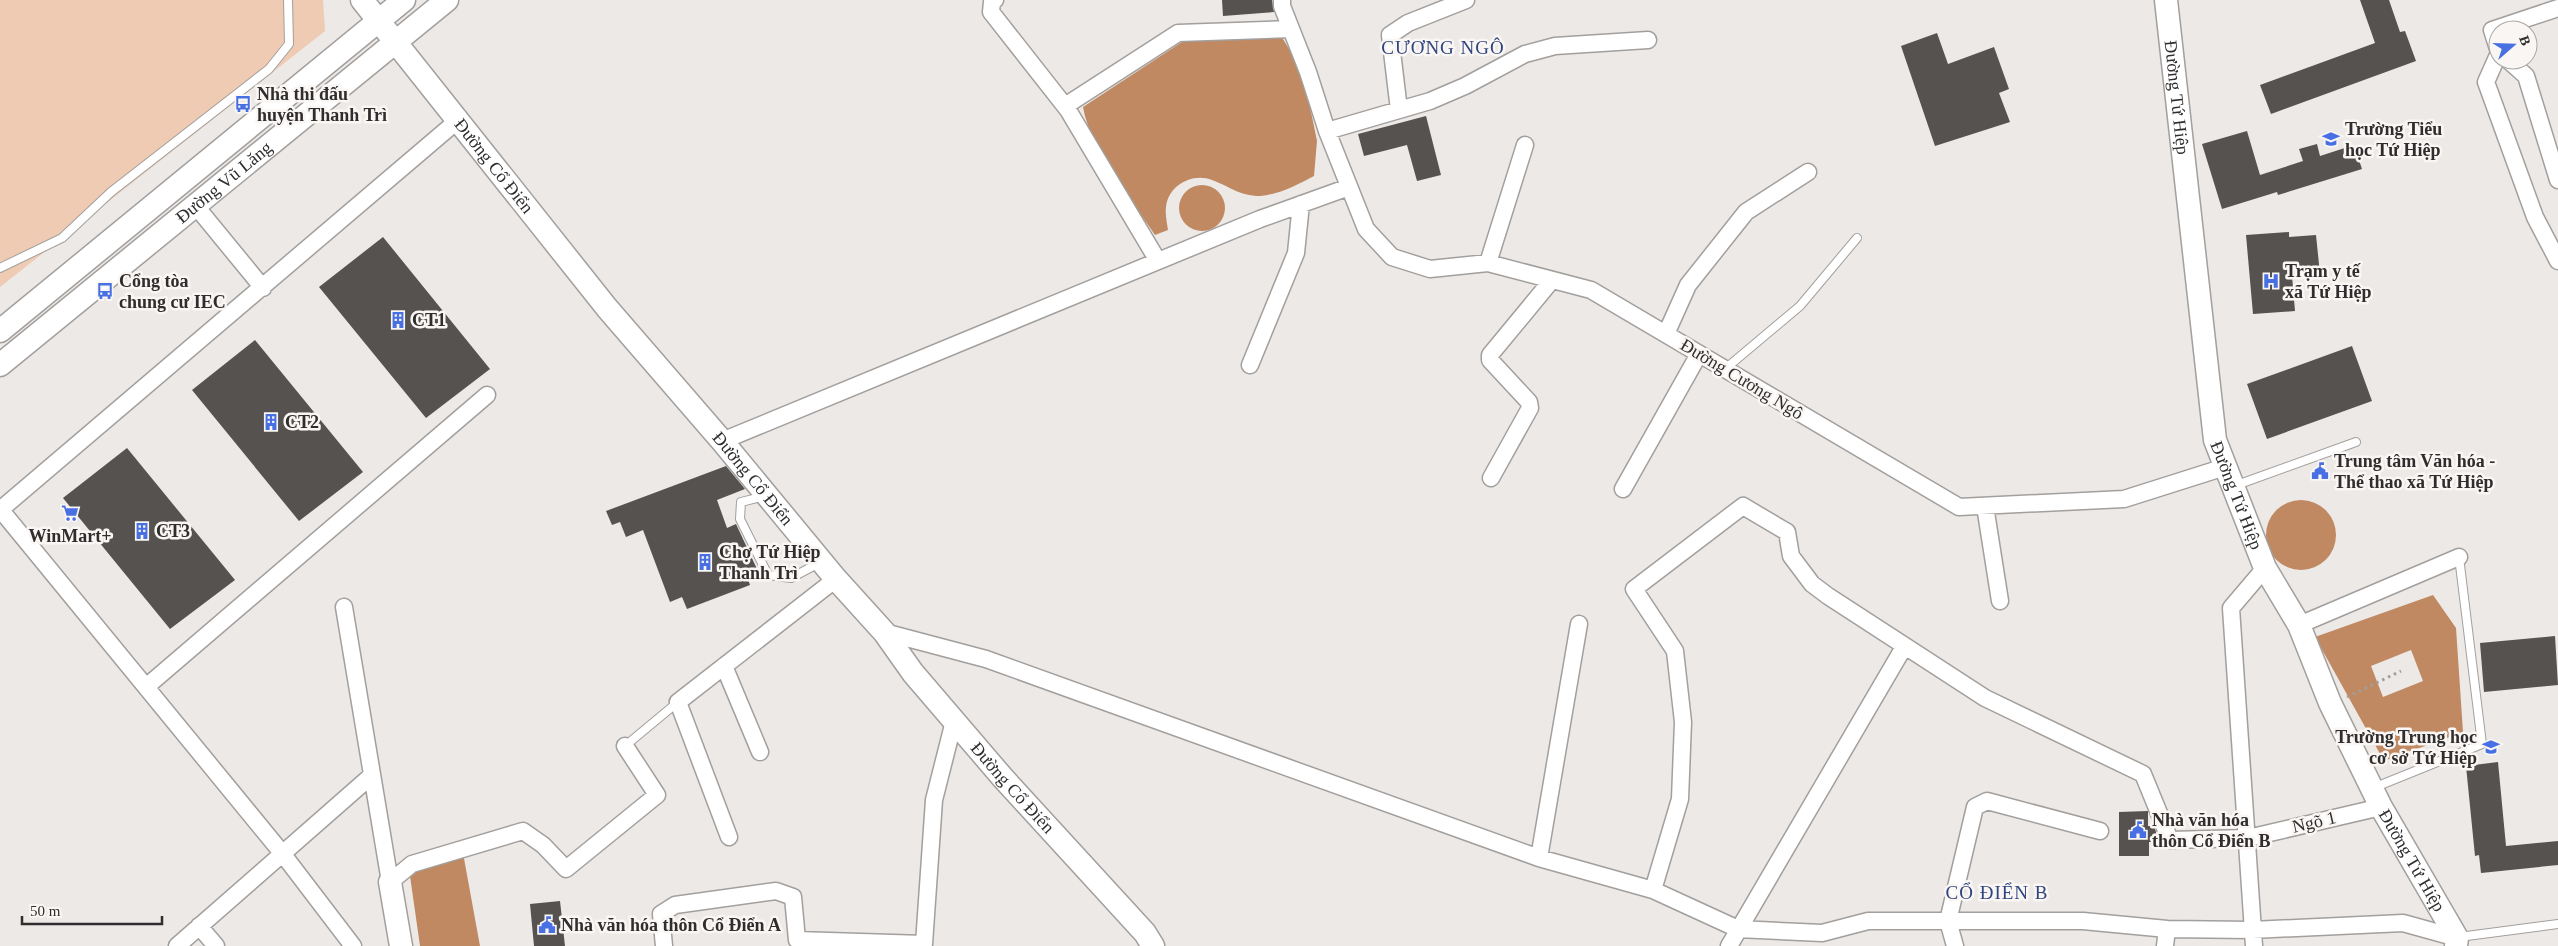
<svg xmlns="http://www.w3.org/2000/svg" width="2558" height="946" viewBox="0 0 2558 946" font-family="'Times New Roman',serif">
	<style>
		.green { fill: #eecbb2 }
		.water { fill: #c08961; fill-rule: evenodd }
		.building { fill: #555250 }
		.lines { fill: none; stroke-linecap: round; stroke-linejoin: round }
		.lane-casing { stroke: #a29f9d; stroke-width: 10 }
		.street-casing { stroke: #a29f9d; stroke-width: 19 }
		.secondary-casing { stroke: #a29f9d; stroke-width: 25 }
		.path { stroke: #a19f9d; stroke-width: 3; stroke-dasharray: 2.5 4; stroke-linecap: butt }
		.lane { stroke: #fff; stroke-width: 8 }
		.street { stroke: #fff; stroke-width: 16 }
		.secondary { stroke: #fff; stroke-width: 22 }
		.labels { text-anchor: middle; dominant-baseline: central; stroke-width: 5; stroke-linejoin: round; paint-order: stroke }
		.poi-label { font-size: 18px; font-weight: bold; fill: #2f2d2d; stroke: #f9f6f4; text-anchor: start }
		.street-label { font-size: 18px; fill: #2f2d2d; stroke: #f9f6f4 }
		.neighbourhood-label { font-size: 19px; letter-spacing: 1px; fill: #30457f; stroke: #f9f6f4 }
	</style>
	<rect width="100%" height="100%" fill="#ece9e7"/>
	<path class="green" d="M0 0H323L325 31 0 287Z"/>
	<path class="water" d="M1272 33 1283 39 1292 54 1309 102 1317 141 1314 176C1299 184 1278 195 1260 196 1239 196 1229 186 1212 180 1192 172 1168 186 1166 207 1165 214 1167 223 1168 230L1155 235C1130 197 1091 152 1083 107L1191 36Z
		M1179 208a23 23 0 1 1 46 0a23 23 0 1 1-46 0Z
		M2266 535a35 35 0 1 1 70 0a35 35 0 1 1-70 0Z
		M2433 595 2456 628 2463 732 2384 761 2315 637ZM2411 650 2423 681 2383 697 2371 666Z
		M463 853 480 946H420L410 876 415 867Z"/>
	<path class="building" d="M1222 0H1272L1274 12 1223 16Z
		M2360 0H2389L2400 32 2405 31 2416 61 2271 114 2260 85 2375 43Z
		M1937 33 1948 64 1994 47 2009 89 1999 93 2010 122 1935 146 1901 46Z
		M1426 116 1441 175 1417 181 1407 145 1364 156 1358 134Z
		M2247 131 2260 175 2303 161 2299 149 2317 144 2320 156 2354 145 2362 169 2278 195 2277 192 2222 209 2202 144Z
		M2289 232V237L2316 235 2320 274 2292 276 2295 311 2253 314 2246 235Z
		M383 237 490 369 426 418 319 287Z
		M255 340 363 472 299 521 192 390Z
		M2352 346 2372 401 2267 439 2247 384Z
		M127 448 235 580 170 629 63 498Z
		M726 466 745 489 717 500 727 528 736 524 757 569 746 573 750 585 687 609 682 597 670 602 643 530 626 537 620 522 612 525 606 511Z
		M2555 636 2558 685 2484 692 2480 643Z
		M2498 762 2506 846 2558 841V865L2481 873 2479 855 2475 856 2466 766Z
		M2148 811V826H2154L2157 835 2154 842H2149V856H2119V812Z
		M560 901 565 946H534L530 904Z"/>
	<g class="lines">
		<g class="lane-casing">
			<path id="lane" d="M0 268 62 238 111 192 269 69 289 44 288 0
				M1725 369 1800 306 1857 238
				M2234 486 2356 442
				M765 496 741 502 740 519 768 575 791 578 819 563
				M625 746 678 702
				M2373 788 2482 744 2459 557
				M2459 937 2558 924"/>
		</g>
		<g class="street-casing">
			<path id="street" d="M995 0 992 2 991 12 1068 110 1158 261
				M1282 0V6L1308 72 1327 131 1366 229 1392 257 1430 269 1488 263 1591 290 1959 507 2124 499 2225 467
				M2498 49 2492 30 2558 8
				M2498 55 2486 82 2535 217 2558 261
				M2508 60 2526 76 2558 180
				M1065 106 1178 33 1291 29
				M1399 110 1390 35 1408 23 1466 0
				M1327 131 1430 101 1465 86 1525 54 1555 46 1648 40
				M195 205 263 288
				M1488 263 1525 145
				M1666 334 1688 285 1746 212 1808 172
				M1250 365 1296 253 1301 204
				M722 441 1260 219 1349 187
				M1491 478 1530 408 1529 402 1490 360V355L1552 280
				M1623 489 1699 354
				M1985 506 2000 601
				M0 509 282 853 353 946
				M0 510 457 121
				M344 607 390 882 412 864 523 831 543 845 566 869 657 795 625 746
				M2299 625 2459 557
				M884 632 986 659 1539 858 1653 890 1738 929 1822 933 1868 921H2083L2167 929 2252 930 2403 923 2457 938
				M724 666 760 752
				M146 687 487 395
				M729 837 678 702 836 579
				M1539 858 1579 624
				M1653 890 1680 799 1683 722 1675 651 1634 589 1743 506 1787 532 1791 556 1812 584 1828 596 1985 698 2143 774 2170 840 2248 838 2381 807
				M199 926 216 946
				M177 946 371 776
				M664 946 661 914 675 905 776 891 793 897 797 940 924 944 934 800 954 721
				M1729 946 1904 647
				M1955 946 1948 921 1975 807 1987 801 2100 831
				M2165 946 2167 929
				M2254 946 2231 608 2265 568"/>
		</g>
		<g class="secondary-casing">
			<g id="secondary">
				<path id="s1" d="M362 0 607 308 722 441 836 579 884 632 913 673 1003 778 1145 933 1153 946"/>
				<path id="s2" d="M2166 0 2215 440 2265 568 2299 625 2330 703 2381 807 2457 938 2456 946"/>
				<path d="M0 331 404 0"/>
				<path id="s3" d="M0 365 447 0"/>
				<path d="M390 882 401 946"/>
			</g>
		</g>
		<path class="path" d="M2347 697 2401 671"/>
		<use href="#lane" class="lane"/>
		<use href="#street" class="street"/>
		<use href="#secondary" class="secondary"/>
	</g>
	<defs>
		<g id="bus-bare" transform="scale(1.35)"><path d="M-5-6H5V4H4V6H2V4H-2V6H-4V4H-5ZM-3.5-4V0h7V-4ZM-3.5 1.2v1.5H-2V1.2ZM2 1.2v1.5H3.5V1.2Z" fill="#4970e3" stroke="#f9f6f4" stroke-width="2.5" paint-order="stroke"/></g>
		<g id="school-bare" transform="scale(1.35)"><path d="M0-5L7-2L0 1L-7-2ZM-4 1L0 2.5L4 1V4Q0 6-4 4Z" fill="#4970e3" stroke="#f9f6f4" stroke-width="2.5" paint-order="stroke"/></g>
		<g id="hospital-bare" transform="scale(1.35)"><path d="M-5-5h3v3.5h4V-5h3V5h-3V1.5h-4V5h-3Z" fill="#4970e3" stroke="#f9f6f4" stroke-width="2.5" paint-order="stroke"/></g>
		<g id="building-bare" transform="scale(1.35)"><path d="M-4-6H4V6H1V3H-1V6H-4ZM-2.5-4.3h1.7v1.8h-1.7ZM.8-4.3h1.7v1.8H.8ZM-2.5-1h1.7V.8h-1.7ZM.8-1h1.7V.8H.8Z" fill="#4970e3" stroke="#f9f6f4" stroke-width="2.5" paint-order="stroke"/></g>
		<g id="civic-bare" transform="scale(1.35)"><path d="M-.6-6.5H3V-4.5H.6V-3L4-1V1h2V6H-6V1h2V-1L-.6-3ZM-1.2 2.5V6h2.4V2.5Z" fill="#4970e3" stroke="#f9f6f4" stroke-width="2.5" paint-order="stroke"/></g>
		<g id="supermarket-bare" transform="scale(1.35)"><path d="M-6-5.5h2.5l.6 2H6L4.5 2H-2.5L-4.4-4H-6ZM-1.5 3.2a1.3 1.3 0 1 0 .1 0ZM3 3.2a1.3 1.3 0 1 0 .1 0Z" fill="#4970e3" stroke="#f9f6f4" stroke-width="2.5" paint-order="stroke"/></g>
	</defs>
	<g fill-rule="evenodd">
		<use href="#bus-bare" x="243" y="104"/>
		<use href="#school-bare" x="2331" y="139"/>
		<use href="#hospital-bare" x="2271" y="281"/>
		<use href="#bus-bare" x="105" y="291"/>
		<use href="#building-bare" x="398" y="320"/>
		<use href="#building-bare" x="271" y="422"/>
		<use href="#civic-bare" x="2320" y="471"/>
		<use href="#supermarket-bare" x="70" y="513"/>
		<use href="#building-bare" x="142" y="531"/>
		<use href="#building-bare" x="705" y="562"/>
		<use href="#school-bare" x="2491" y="747"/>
		<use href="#civic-bare" x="2138" y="830"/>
		<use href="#civic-bare" x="547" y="925"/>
	</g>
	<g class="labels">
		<g class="poi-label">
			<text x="257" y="94">Nhà thi đấu<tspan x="257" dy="21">huyện Thanh Trì</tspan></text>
			<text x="2345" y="129">Trường Tiểu<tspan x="2345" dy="21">học Tứ Hiệp</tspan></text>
			<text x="2285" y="271">Trạm y tế<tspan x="2285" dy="21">xã Tứ Hiệp</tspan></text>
			<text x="119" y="281">Cổng tòa<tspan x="119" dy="21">chung cư IEC</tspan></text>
			<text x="412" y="320">CT1</text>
			<text x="285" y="422">CT2</text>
			<text x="2334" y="461">Trung tâm Văn hóa -<tspan x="2334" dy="21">Thể thao xã Tứ Hiệp</tspan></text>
			<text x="156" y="531">CT3</text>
			<text x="70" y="536" text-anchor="middle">WinMart+</text>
			<text x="719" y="552">Chợ Tứ Hiệp<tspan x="719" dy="21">Thanh Trì</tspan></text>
			<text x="2477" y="737" text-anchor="end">Trường Trung học<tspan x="2477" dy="21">cơ sở Tứ Hiệp</tspan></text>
			<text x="2152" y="820">Nhà văn hóa<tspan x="2152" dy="21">thôn Cổ Điển B</tspan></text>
			<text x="561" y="925">Nhà văn hóa thôn Cổ Điển A</text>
		</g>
		<g class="street-label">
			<text stroke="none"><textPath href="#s2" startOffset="98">Đường Tứ Hiệp</textPath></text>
			<text stroke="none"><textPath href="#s1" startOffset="212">Đường Cổ Điển</textPath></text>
			<text stroke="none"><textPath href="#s3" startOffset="289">Đường Vũ Lăng</textPath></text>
			<text transform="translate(1742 379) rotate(31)">Đường Cương Ngô</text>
			<text stroke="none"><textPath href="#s1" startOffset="618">Đường Cổ Điển</textPath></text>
			<text stroke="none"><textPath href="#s2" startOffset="502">Đường Tứ Hiệp</textPath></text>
			<text stroke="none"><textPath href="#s1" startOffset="1022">Đường Cổ Điển</textPath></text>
			<text transform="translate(2314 822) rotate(-13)">Ngõ 1</text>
			<text stroke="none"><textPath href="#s2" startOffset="908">Đường Tứ Hiệp</textPath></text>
		</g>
		<g class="neighbourhood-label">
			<text x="1443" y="47">CƯƠNG NGÔ</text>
			<text x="1997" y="892">CỔ ĐIỂN B</text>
		</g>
	</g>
	<g transform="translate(2513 45) rotate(70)"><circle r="24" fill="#f9f6f4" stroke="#a8a6a4"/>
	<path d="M0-4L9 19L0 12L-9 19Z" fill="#4970e3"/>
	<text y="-8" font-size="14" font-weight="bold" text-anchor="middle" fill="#2f2d2d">B</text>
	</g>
	<path d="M22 916v8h140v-8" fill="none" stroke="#2f2d2d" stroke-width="2.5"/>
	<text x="30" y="916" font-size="15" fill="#2f2d2d" stroke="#f9f6f4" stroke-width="4" paint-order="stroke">50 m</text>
</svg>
